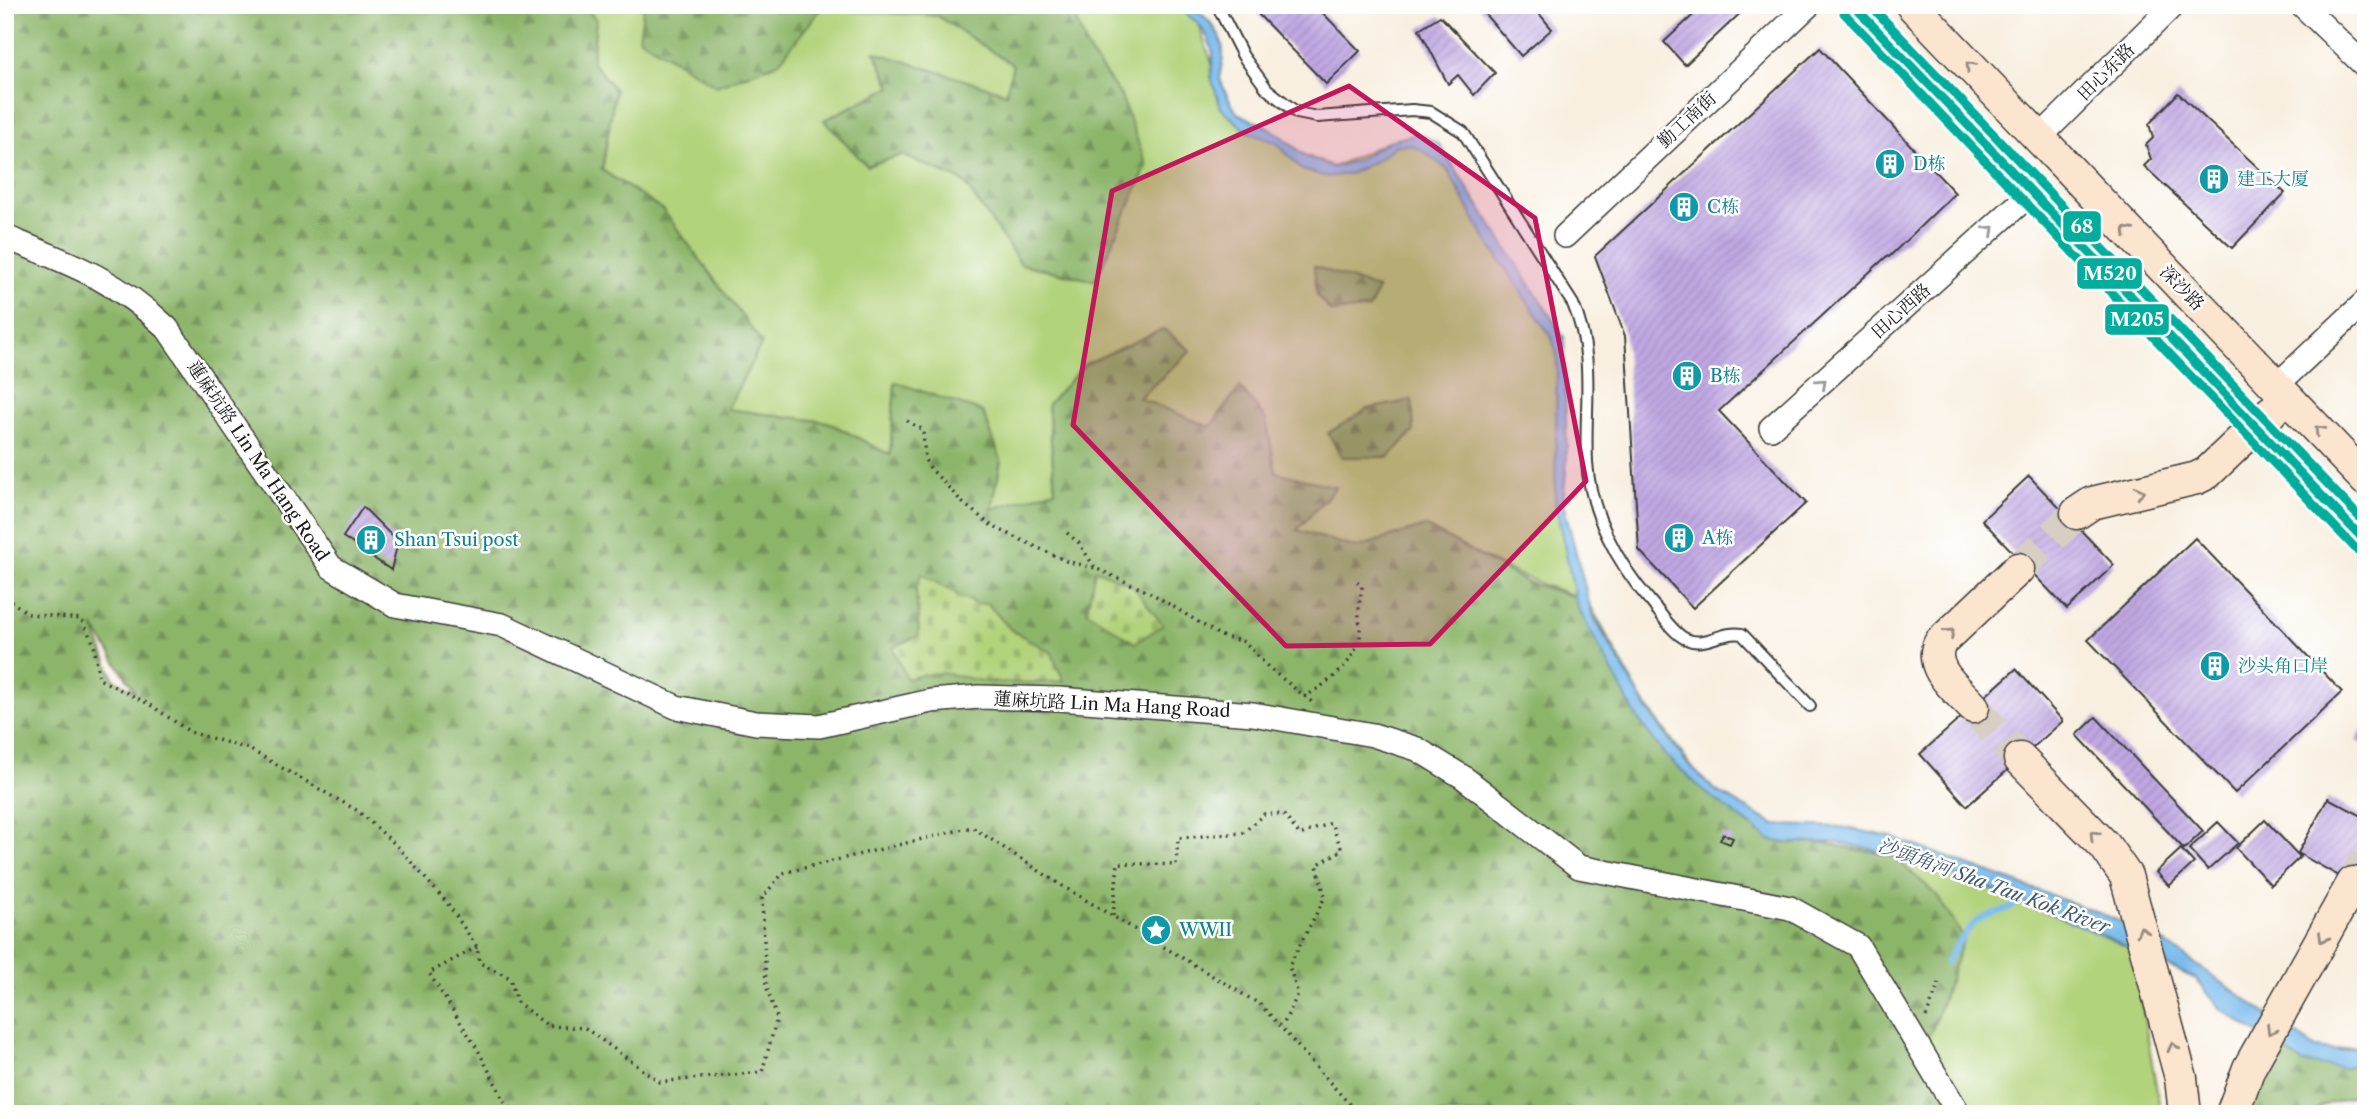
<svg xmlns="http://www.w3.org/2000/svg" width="2371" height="1119" viewBox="0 0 2371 1119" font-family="'Libre Caslon Text','Noto Serif SC',serif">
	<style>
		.grass { fill: #b2d37b; stroke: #67784c; stroke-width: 2 }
		.forest { fill: url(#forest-firs); stroke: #546844; stroke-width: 2; fill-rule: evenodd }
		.cemetery { fill: url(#cemetery-stones); stroke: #67784c; stroke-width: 2 }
		.water { fill: #77b9ec; stroke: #4a6a84; stroke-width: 2 }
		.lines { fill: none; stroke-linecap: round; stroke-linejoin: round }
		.stream { stroke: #77b9ec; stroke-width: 6 }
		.building { fill: url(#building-hatch) }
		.secondary-tunnel { stroke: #d7cfc3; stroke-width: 32; stroke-dasharray: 32 16; stroke-linecap: butt }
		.service-casing { stroke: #3d3c39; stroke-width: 14 }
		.minor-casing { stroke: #3d3c39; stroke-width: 26 }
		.secondary-casing { stroke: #3d3c39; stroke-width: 35 }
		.path { stroke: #3d3c39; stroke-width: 3.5; stroke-dasharray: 2 5; stroke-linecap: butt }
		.service { stroke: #fff; stroke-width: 10 }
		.minor { stroke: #fff; stroke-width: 23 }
		.secondary { stroke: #fbe5cf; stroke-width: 32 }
		.bus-1-casing { stroke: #fff; stroke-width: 14 }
		.bus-2-casing { stroke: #fff; stroke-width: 14 }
		.bus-3-casing { stroke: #fff; stroke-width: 14 }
		.bus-1 { stroke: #01ad9c; stroke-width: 9 }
		.bus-2 { stroke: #01ad9c; stroke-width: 9 }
		.bus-3 { stroke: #01ad9c; stroke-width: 9 }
		.oneway { stroke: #978b7e }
		.oneway2 { stroke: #999 }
		.marked { fill: #c2185b; fill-opacity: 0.2; stroke: #c2185b; stroke-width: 5; stroke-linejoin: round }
		.labels { text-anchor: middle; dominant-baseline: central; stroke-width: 5; stroke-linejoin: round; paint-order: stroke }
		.street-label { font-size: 18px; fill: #1c1c1c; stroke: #fff }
		.culture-label { font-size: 18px; fill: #0d838f; stroke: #fff; text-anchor: start }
		.water-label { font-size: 19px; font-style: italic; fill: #405b6f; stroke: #fff }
		.line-badge { stroke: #fff; stroke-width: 2.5 }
		.badge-label { font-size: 19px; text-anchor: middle; font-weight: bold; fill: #fff }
	</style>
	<defs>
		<pattern id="forest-firs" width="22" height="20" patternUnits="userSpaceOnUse" patternTransform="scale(1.75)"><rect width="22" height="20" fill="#8db56b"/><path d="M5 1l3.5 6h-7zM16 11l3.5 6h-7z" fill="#729257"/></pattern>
		<pattern id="cemetery-stones" width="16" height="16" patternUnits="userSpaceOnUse" patternTransform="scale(1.75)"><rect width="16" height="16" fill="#b2d37b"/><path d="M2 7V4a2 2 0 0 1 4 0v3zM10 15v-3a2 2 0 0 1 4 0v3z" fill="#98b56a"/></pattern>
		<pattern id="building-hatch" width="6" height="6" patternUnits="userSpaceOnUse" patternTransform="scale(1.75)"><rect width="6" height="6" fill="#c0a8e3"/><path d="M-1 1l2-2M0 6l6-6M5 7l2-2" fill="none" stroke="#a490c2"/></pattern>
	</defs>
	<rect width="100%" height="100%" fill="#fff"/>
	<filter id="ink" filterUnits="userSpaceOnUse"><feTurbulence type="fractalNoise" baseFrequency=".0143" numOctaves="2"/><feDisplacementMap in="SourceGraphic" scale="14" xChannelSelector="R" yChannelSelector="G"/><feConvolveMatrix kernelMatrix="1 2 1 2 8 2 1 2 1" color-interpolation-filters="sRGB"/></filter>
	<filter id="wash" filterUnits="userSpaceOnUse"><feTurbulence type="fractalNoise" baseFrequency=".00686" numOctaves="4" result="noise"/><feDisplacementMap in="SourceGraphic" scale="28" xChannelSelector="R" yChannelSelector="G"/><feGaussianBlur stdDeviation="1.57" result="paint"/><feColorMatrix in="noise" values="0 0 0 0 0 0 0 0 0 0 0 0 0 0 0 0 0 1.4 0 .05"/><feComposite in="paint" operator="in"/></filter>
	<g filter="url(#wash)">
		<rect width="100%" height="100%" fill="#f8efe0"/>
		<path class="grass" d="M584 5H1176L1198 23 1231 118 1277 143 1333 167 1389 141 1423 135 1564 337 1558 376 1563 503 1583 598C1526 582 1476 554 1425 526L1356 548 1288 530 1237 392 1210 427 1132 399 1191 351 1163 329 1048 404 1055 490 991 510 1001 460 983 412 895 383 890 455 727 409 663 210 602 170 615 90 592 62 596 20Z
			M1901 848 2123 933 2134 960 2161 1114H1960L1921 1053 1961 945 1897 857Z"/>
		<path class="forest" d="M5 5H584L596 20 592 62 615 90 602 170 663 210 762 343 727 409 828 422 890 455 895 382 983 412 1001 460 992 509 1055 490 1048 404 1085 364 1163 329 1191 351 1139 398 1210 427 1240 387 1266 420 1276 472 1336 487 1297 530 1356 548 1425 526 1527 582 1588 601 1641 698 1706 786 1783 836 1891 855 1936 894 1964 938 1933 1027 1919 1050 1940 1086 1973 1114H5ZM93 626 134 690V691L114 679Z
			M644 5H1070L1088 50 1121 96 1147 166 1095 281 1021 264 963 181 902 155 867 166 824 120 891 87 875 52 1006 93 1013 65 937 16 821 9 778 63 716 86 639 38Z
			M1314 266 1378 289 1369 309 1331 312 1317 296Z
			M1412 400 1414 431 1389 457H1342L1328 433 1368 409Z
			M2366 1045V1091L2320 1107 2311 1114H2245L2248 1097 2281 1048 2329 1051Z"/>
		<path class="cemetery" d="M1095 569 1132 585 1163 625 1135 643 1087 611Z
			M921 574 976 605 987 603 1011 630 1051 652 1064 681C1041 682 1016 684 993 682 954 679 951 666 907 679L893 648 919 635 916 587Z"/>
		<path class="water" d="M1175 5C1200 5 1224 30 1223 56 1223 63 1219 71 1220 78 1223 91 1231 103 1237 113L1272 129 1307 157 1333 167 1356 161 1389 141 1416 134 1423 135 1439 144 1564 337 1567 460 1563 503 1592 614 1649 712 1687 763 1715 790 1775 825 1841 827 1892 837 2110 917 2164 942 2316 1048 2340 1051 2366 1045V1062L2342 1068 2303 1063 2221 1009 2196 979 2104 936 1967 879 1871 849 1837 842 1786 843 1770 840 1705 792 1664 754 1636 716 1577 606 1555 502 1557 355 1552 338 1486 240 1447 169 1421 150 1410 145H1396L1379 159 1352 173 1328 177 1302 170 1277 143 1247 132 1221 108 1211 77 1213 53 1208 38 1198 23Z"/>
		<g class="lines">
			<path class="stream" d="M1946 962C1955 949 1964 932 1976 922 1990 910 2013 913 2024 896"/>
		</g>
		<g id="blocks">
			<path class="building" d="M1262 5H1315L1360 51 1326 84 1255 11Z
				M1477 5H1513L1515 8 1532 5 1552 29 1521 56Z
				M1704 5H1749L1685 65 1664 42Z
				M1440 16 1495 73 1474 95 1458 75 1448 84 1419 29Z
				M1820 48 1955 193 1889 257 1887 256 1719 411 1806 503 1693 608 1639 550 1625 336 1595 256Z
				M2178 93 2285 193 2232 248 2144 166 2151 159 2146 145 2153 138 2149 124Z
				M2029 476 2114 565 2067 609 1982 520Z
				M363 507 398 542 391 570 343 537Z
				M2195 538 2342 692 2235 793 2088 640Z
				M2016 669 2063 721 1967 806 1920 754Z
				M2096 717 2203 831 2184 849 2077 735Z
				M2366 723V746L2356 741Z
				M2328 798 2366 818V891L2298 853Z
				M2265 820 2300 857 2271 885 2236 848Z
				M2218 822 2238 843 2208 870 2189 849Z
				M1723 834 1733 838 1730 844 1720 840Z
				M2181 849 2194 863 2169 886 2156 872Z"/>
		</g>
	</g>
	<g filter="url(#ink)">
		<use href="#blocks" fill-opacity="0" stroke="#3d3c39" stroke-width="2"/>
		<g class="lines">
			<path class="secondary-tunnel" d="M2018 569 2077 513
				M1973 707 2020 759
				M2353 883 2366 858"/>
			<g class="service-casing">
				<path id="service" d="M1217 5 1243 56 1267 89 1297 113 1317 117 1412 110 1431 112 1463 132 1573 304C1596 357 1584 406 1587 462 1590 512 1617 563 1650 601 1660 612 1673 634 1686 639 1705 648 1722 630 1742 634L1810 706"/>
			</g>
			<g class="minor-casing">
				<path id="minor" d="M2302 5 2366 67
					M2039 138 2173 5
					M1565 236 1809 5
					M5 237C70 263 115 279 167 328L331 567 395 605 502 625 676 707 756 723 819 726 931 701 979 697 1059 699 1253 714 1373 735 1417 749 1463 777 1579 867 1790 908 1858 946 1959 1114
					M2276 386 2366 301
					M1771 428 2031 193"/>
			</g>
			<g class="secondary-casing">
				<path id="secondary" d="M1853 5 2366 542
					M1912 5 2366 480
					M2077 513 2092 503 2197 478 2207 473 2271 412
					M1973 707C1958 690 1927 668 1940 643L2018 569
					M2020 759 2105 846 2126 876 2181 1078 2185 1114
					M2232 1114 2249 1068 2353 883"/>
			</g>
			<path class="path" d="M907 421 923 430 925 460 931 469 963 503 992 526 1066 561 1095 568
				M1067 533 1079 543 1095 568 1151 593 1221 636 1245 642 1269 668 1312 702
				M5 597 29 614 81 619 94 644 99 679 149 704 190 732 249 749 358 811 396 845 448 904 477 947 480 963 510 978 517 1002 548 1026 585 1028 660 1082 762 1072 777 1018 766 985 762 898 783 873 972 827 1064 887 1261 1005 1358 1114
				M1304 697C1328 683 1354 665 1360 636 1361 627 1358 617 1359 608 1359 600 1362 594 1362 586L1355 580
				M1113 916 1118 863 1176 865 1178 838 1243 833 1264 814H1283L1300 835 1331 823 1342 850 1317 865 1325 897 1289 966 1298 994 1282 1027
				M477 947 429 973 478 1050 506 1104 517 1114
				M1926 1017 1939 983"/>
			<use href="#service" class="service"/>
			<use href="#minor" class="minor"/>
			<use href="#secondary" class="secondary"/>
			<g class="bus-1-casing">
				<path id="bus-1" d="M1853 5 2366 542"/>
			</g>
			<g class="bus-2-casing">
				<path id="bus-2" d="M1844 13 2357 550"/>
			</g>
			<g class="bus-3-casing">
				<path id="bus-3" d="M1870 5 2366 524"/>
			</g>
			<use href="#bus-1" class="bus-1"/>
			<use href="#bus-2" class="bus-2"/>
			<use href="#bus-3" class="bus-3"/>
		</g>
		<defs><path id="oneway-chevron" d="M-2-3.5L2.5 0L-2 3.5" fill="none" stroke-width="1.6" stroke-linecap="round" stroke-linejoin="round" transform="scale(1.75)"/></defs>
		<g class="oneway">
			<use href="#oneway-chevron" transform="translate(1970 66) rotate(-134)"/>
			<use href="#oneway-chevron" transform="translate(2127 231) rotate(-134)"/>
			<use href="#oneway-chevron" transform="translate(2319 430) rotate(-134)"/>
			<use href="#oneway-chevron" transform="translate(2140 492) rotate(-13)"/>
			<use href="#oneway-chevron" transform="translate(1950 633) rotate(-43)"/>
			<use href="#oneway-chevron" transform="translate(2094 835) rotate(-135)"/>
			<use href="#oneway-chevron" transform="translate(2142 931) rotate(-105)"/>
			<use href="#oneway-chevron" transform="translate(2323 938) rotate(120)"/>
			<use href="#oneway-chevron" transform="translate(2271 1030) rotate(120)"/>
			<use href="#oneway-chevron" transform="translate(2173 1047) rotate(-104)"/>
		</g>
		<g class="oneway2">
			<use href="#oneway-chevron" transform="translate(1990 230) rotate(-42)"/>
			<use href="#oneway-chevron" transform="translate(1822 383) rotate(-42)"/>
		</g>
	</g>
	<path class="marked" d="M1349 86 1535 218 1586 481 1430 644 1286 646 1073 425 1112 191Z"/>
	<defs>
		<g id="building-disc" transform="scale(1.575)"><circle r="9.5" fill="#0f9aa8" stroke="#fff"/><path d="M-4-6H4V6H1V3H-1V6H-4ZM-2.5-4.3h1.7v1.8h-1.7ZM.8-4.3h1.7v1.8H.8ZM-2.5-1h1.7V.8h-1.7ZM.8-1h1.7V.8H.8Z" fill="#fff"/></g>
		<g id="sight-disc" transform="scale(1.575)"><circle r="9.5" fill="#0f9aa8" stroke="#fff"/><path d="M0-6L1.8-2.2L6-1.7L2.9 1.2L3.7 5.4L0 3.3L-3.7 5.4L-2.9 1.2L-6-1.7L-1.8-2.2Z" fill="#fff"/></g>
	</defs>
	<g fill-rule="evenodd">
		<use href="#building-disc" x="1890" y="164"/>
		<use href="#building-disc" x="2214" y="179"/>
		<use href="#building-disc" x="1684" y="207"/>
		<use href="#building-disc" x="1687" y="376"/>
		<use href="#building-disc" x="1679" y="538"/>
		<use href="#building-disc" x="371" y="540"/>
		<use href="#building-disc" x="2215" y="666"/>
		<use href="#sight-disc" x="1156" y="930"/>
	</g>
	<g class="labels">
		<g class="street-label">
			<text transform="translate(2106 72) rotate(-45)">田心东路</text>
			<text transform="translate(1687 120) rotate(-43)">勤工南街</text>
			<text transform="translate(2182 288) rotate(46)">深沙路</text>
			<text transform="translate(1901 311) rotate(-42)">田心西路</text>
			<text transform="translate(258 461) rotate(56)">蓮麻坑路 Lin Ma Hang Road</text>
			<text transform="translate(1112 705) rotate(3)">蓮麻坑路 Lin Ma Hang Road</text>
		</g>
		<g class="culture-label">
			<text x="1913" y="164">D栋</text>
			<text x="2237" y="179">建工大厦</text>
			<text x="1707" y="207">C栋</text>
			<text x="1710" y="376">B栋</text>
			<text x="1702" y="538">A栋</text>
			<text x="394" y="540">Shan Tsui post</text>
			<text x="2238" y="666">沙头角口岸</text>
			<text x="1179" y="930">WWII</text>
		</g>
		<g class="water-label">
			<text transform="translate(1994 886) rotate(20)">沙頭角河 Sha Tau Kok River</text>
		</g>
	</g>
	<g class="line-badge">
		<rect x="2062" y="210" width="40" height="33" rx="7" fill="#01ad9c"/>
		<rect x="2076" y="257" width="67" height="33" rx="7" fill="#01ad9c"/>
		<rect x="2104" y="303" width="66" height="33" rx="7" fill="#01ad9c"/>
	</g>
	<g class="badge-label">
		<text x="2082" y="233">68</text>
		<text x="2110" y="280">M520</text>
		<text x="2137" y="326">M205</text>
	</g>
	<rect width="2371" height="1119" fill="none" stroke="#fff" stroke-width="28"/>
</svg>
